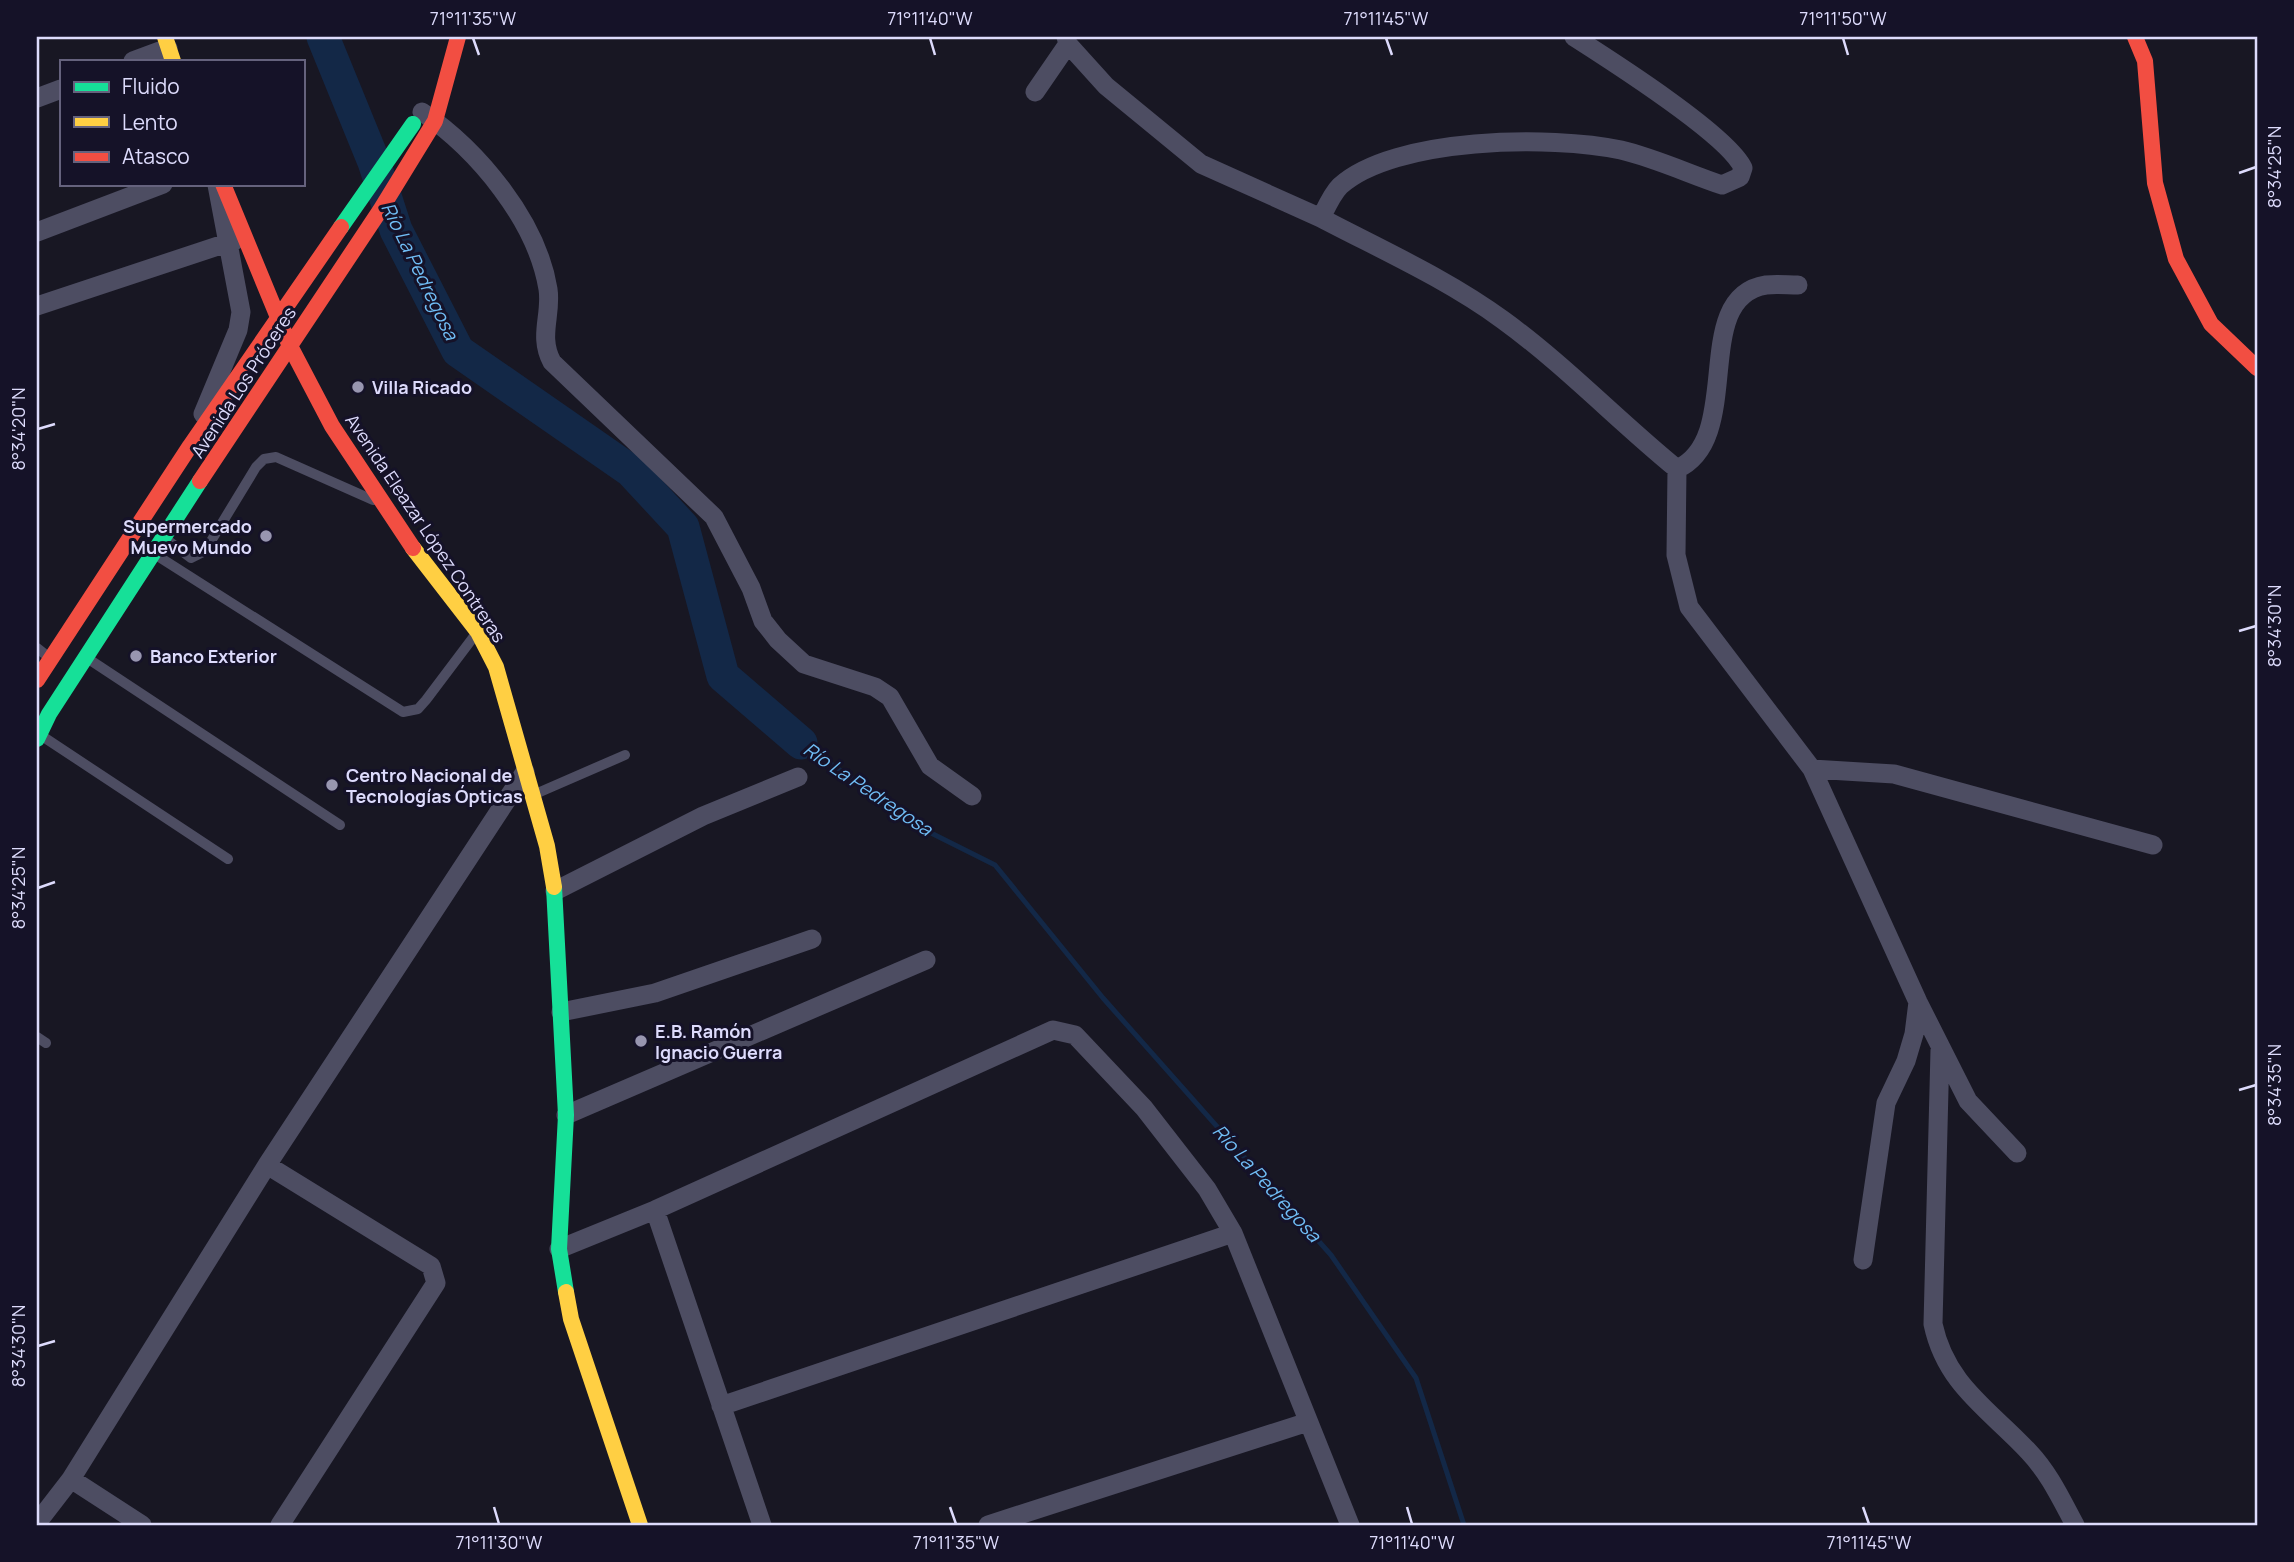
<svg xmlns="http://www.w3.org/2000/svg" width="2294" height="1562" viewBox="0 0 2294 1562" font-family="Manrope,sans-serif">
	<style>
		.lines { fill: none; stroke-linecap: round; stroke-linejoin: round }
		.stream { stroke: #132847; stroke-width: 5 }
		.river { stroke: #132847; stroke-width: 33 }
		.lane { stroke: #4d4d62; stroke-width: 10 }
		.street { stroke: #4d4d62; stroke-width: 19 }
		.fast { stroke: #16e098; stroke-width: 16 }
		.slow { stroke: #ffcf43; stroke-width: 16 }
		.jam { stroke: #f24e42; stroke-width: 16 }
		.ticks { fill: none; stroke: #dddbfc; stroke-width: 2.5 }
		.poi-dot { fill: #9896b0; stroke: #151228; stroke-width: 2.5 }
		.labels { text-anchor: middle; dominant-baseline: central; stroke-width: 6; stroke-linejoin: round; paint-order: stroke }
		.street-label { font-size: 18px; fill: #dddbfc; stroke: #151228 }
		.poi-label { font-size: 18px; font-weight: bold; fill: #dddbfc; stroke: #151228; text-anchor: start }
		.water-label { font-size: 19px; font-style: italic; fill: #70bdf5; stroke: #151228 }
		.neatline { fill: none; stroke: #dddbfc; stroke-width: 2.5 }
		.ticks-label { font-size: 18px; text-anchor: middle; fill: #dddbfc }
	</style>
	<rect width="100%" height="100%" fill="#181723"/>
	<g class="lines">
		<path class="stream" d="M801 743 927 831 995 865 1103 998 1331 1255 1416 1378 1464 1525"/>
		<path class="river" d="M323 37 374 162 396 230 458 351 631 471 683 527 723 676 801 743"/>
		<path class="lane" d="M166 539 191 558 205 551 256 467 264 459 276 457 373 500
			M156 555 403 712 418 709 426 700 475 635
			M37 648 51 659
			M87 658 340 825
			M42 736 228 859
			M533 795 625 755
			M37 1037 46 1043"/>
		<path class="street" d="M1066 37 1068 44 1106 86 1201 164 1321 218
			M1574 37C1610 60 1728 135 1743 168L1740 177 1722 185C1689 174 1655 158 1621 150 1552 135 1394 137 1340 186 1332 194 1326 208 1321 218 1382 250 1447 279 1503 320 1565 365 1618 421 1677 469L1676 555 1689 607 1812 769 1918 1002 1968 1101 2017 1153
			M133 61 168 48
			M1035 92 1068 44
			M37 98 61 89
			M422 112C478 150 537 221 548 289 552 315 538 336 552 362L714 517 751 588 763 621 778 640 804 664 875 687 890 697 930 766 972 796
			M37 232 163 184
			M37 306 236 240
			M203 414 238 330 241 312 217 185
			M1677 469C1746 438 1689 297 1766 285 1776 284 1788 285 1798 285
			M1812 769 1894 774 2153 845
			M555 891 703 816 798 777
			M561 1012 655 993 812 939
			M1940 1050 1933 1324C1946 1385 1989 1409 2029 1452 2049 1473 2061 1499 2075 1525
			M566 1115 926 960
			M267 1165 431 1266 436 1283 280 1525
			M655 1210 762 1525
			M559 1249 655 1210 1053 1030 1075 1035 1144 1108 1207 1189 1233 1233 1350 1525
			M1863 1260 1886 1103 1906 1061 1914 1034 1918 1002
			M721 1406 1233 1233
			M71 1479 142 1525
			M37 1523 71 1479 267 1165 525 772
			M988 1525 1308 1422"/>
		<path class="fast" d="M341 227 413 124
			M37 739 49 714 200 481
			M554 887 566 1115 559 1249 566 1292"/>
		<path class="slow" d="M165 37 173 61
			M413 548 478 632 496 667 547 846 554 887
			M566 1292 571 1319 640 1525"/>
		<path class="jam" d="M2135 37 2145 61 2155 183 2176 259 2211 324 2257 368
			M223 184 289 344 332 426 413 548
			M200 481 381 209 435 121 458 37
			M37 680 190 446 341 227"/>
	</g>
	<path class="ticks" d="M473 38 479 55M930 38 935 55M1386 38 1392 55M1843 38 1848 55M2239 173 2256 167M38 429 55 424M2239 631 2256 626M38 888 55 882M2239 1090 2256 1085M38 1346 55 1341M494 1507 499 1524M950 1507 956 1524M1407 1507 1412 1524M1863 1507 1869 1524"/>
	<g class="poi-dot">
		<circle cx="358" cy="387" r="7"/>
		<circle cx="266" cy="536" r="7"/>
		<circle cx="136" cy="656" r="7"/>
		<circle cx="332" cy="785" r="7"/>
		<circle cx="641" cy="1041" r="7"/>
	</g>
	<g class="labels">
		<g class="street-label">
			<text transform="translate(243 382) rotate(-57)">Avenida Los Próceres</text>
			<text transform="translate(426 528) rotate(56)">Avenida Eleazar López Contreras</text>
		</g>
		<g class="poi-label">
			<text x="372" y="387">Villa Ricado</text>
			<text x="252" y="526" text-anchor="end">Supermercado<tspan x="252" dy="21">Muevo Mundo</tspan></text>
			<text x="150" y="656">Banco Exterior</text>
			<text x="346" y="775">Centro Nacional de<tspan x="346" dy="21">Tecnologías Ópticas</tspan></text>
			<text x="655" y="1031">E.B. Ramón<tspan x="655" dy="21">Ignacio Guerra</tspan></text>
		</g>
		<g class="water-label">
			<text transform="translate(420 271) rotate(64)">Río La Pedregosa</text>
			<text transform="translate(868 789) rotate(34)">Río La Pedregosa</text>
			<text transform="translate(1267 1183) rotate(48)">Río La Pedregosa</text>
		</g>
	</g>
	<rect width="2294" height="1562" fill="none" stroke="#151228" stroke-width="77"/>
	<rect x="60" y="60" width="245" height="126" fill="#151228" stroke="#65627d" stroke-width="2"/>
	<rect x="74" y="82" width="35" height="10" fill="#16e098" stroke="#65627d" stroke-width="2"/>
	<text x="122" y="94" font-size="21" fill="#dddbfc">Fluido</text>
	<rect x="74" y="117" width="35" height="10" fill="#ffcf43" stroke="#65627d" stroke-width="2"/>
	<text x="122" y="130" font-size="21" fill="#dddbfc">Lento</text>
	<rect x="74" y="152" width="35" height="10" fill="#f24e42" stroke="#65627d" stroke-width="2"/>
	<text x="122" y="164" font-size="21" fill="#dddbfc">Atasco</text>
	<rect x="38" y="38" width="2218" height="1486" class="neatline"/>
	<g class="ticks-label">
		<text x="473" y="25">71°11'35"W</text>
		<text x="930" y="25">71°11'40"W</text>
		<text x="1386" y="25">71°11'45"W</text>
		<text x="1843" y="25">71°11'50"W</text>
		<text transform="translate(2275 167) rotate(-90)" y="6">8°34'25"N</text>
		<text transform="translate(19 429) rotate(-90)" y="6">8°34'20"N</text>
		<text transform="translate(2275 626) rotate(-90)" y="6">8°34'30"N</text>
		<text transform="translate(19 888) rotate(-90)" y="6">8°34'25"N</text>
		<text transform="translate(2275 1085) rotate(-90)" y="6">8°34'35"N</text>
		<text transform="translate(19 1346) rotate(-90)" y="6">8°34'30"N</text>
		<text x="499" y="1549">71°11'30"W</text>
		<text x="956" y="1549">71°11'35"W</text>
		<text x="1412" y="1549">71°11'40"W</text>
		<text x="1869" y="1549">71°11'45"W</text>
	</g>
</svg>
